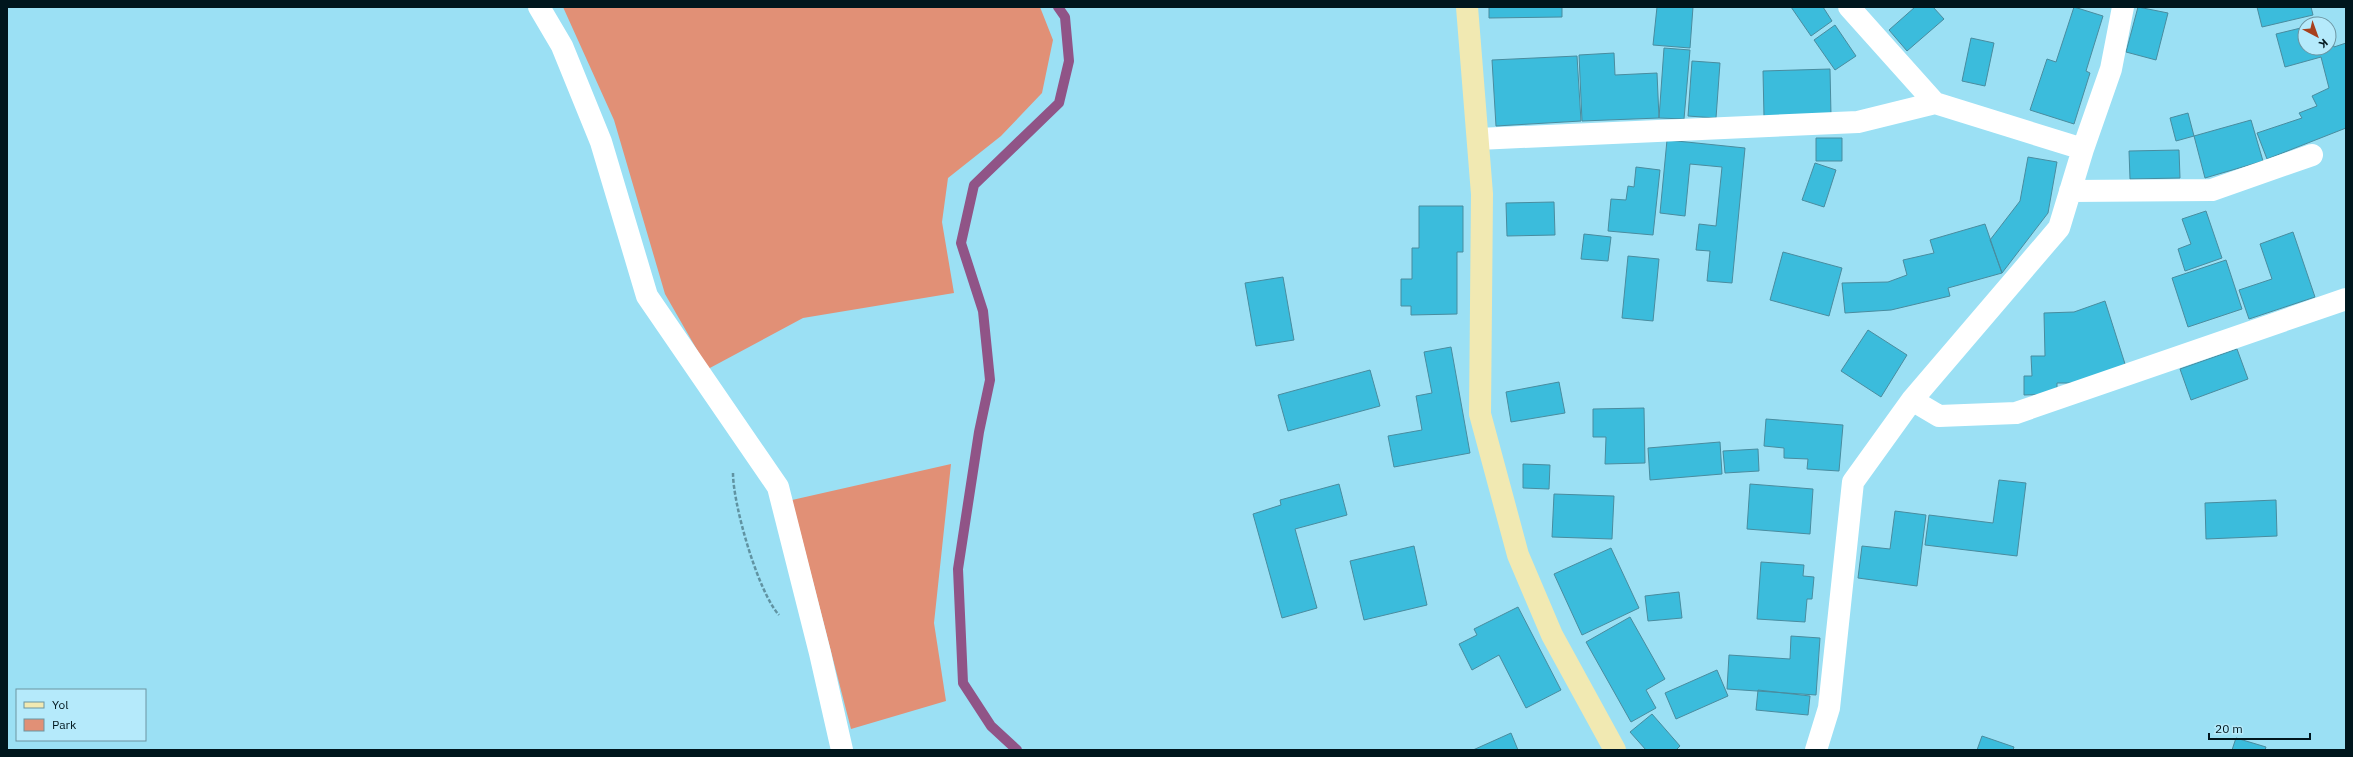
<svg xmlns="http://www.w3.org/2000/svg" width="2353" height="757" viewBox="0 0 2353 757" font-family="'IBM Plex Sans',sans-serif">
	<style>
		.green { fill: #e19076 }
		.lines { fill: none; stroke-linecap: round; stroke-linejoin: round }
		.stream { stroke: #905487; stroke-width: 10 }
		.building { fill: #3bbcdc; stroke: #498c9f }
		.path { stroke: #6093a2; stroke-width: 2.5; stroke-dasharray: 4 2; stroke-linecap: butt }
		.street { stroke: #fff; stroke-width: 22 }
		.secondary { stroke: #f1e9b2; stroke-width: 22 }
	</style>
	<rect width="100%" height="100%" fill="#9be0f4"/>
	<path class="green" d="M563 7H1040L1053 40 1042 93 1001 136 948 178 942 222 954 293 803 318 708 369 665 294 614 120Z
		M951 464 934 623 946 701 851 729 792 500Z"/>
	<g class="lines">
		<path class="stream" d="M1017 750 991 726 963 683 958 569 979 432 990 380 983 311 961 243 974 185 1059 103 1069 61 1065 17 1058 7"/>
	</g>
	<path class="building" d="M1489 7H1562V17L1489 18Z
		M1657 7H1693L1690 48 1653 45Z
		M1791 7H1823L1832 21 1811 36Z
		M1915 7H1933L1944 19 1907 51 1889 30Z
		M2074 7 2103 16 2086 71 2090 73 2074 124 2030 110 2047 59 2056 62Z
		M2138 7 2168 13 2156 60 2126 52Z
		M2257 7H2311L2313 15 2262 27Z
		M1835 25 1856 56 1835 70 1814 40Z
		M2305 27V48H2329V28L2334 47 2346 43V128L2267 159 2257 133 2302 118 2299 113 2317 106 2312 96 2329 88 2321 57 2285 67 2276 34Z
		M1971 38 1994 43 1985 86 1962 81Z
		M1664 48 1690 50 1684 119 1659 118Z
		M1614 53 1615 75 1657 73 1659 118 1582 121 1579 55Z
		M1577 56 1581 121 1496 126 1492 60Z
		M1692 61 1720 63 1716 118 1688 116Z
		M1830 69 1831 115 1764 117 1763 71Z
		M2188 113 2194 136 2176 141 2170 118Z
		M2251 120 2263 161 2205 178 2194 136Z
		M1816 138H1842V161H1816Z
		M1667 140 1745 148 1732 283 1707 281 1710 251 1696 250 1699 224 1716 226 1722 167 1690 164 1685 216 1660 213Z
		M2179 150 2180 178 2130 179 2129 151Z
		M2028 157 2057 162 2048 213 2002 273 1990 240 2020 201Z
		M1815 163 1836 170 1824 207 1802 200Z
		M1636 167 1660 170 1653 235 1608 231 1611 199 1626 200 1628 186 1634 187Z
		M1554 202 1555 235 1507 236 1506 203Z
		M1419 206H1463V252H1457V314L1411 315V306H1401V279H1412V248H1419Z
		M2206 211 2222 258 2185 271 2178 249 2191 244 2182 219Z
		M1985 224 2002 273 1948 288 1950 296 1891 310 1845 313 1842 283 1888 282 1907 275 1903 260 1934 253 1930 240Z
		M2293 232 2315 297 2249 319 2239 290 2272 279 2260 244Z
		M1584 234 1611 237 1608 261 1581 259Z
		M1783 252 1842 268 1829 316 1770 300Z
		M1628 256 1659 259 1653 321 1622 318Z
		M2226 260 2242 309 2188 327 2172 278Z
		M1283 277 1294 340 1256 346 1245 283Z
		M2105 301 2126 367 2079 383H2057V394L2024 395V376H2032L2031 356H2045L2044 313 2074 312Z
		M1868 330 1907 355 1881 397 1841 371Z
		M1451 347 1470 453 1394 467 1388 436 1422 430 1416 396 1432 393 1424 352Z
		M2237 349 2248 379 2191 400 2180 369Z
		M1370 370 1380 406 1288 431 1278 395Z
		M1559 382 1565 413 1511 422 1506 392Z
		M1644 408 1645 463 1605 464 1606 437H1593V409Z
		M1766 419 1843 425 1839 471 1807 469 1808 459 1784 458V448L1764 446Z
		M1720 442 1722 474 1650 480 1648 448Z
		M1758 449 1759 471 1725 473 1723 451Z
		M1523 464 1550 465 1549 489 1523 488Z
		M1999 480 2026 483 2017 556 1925 545 1929 515 1993 523Z
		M1339 484 1347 515 1295 529 1317 608 1282 618 1253 514 1281 505 1280 500Z
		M1750 484 1813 489 1810 534 1747 529Z
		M1554 494 1614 496 1612 539 1552 537Z
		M2276 500 2277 536 2206 539 2205 503Z
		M1895 511 1926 515 1917 586 1858 578 1862 546 1890 549Z
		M1414 546 1427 605 1364 620 1350 561Z
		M1611 548 1639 608 1582 635 1554 574Z
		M1761 562 1804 565 1803 576 1814 577 1812 599H1807L1805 622 1757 619Z
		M1679 592 1682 618 1648 621 1645 596Z
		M1518 607 1561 690 1526 708 1499 655 1472 670 1459 644 1477 635 1474 629Z
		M1630 617 1665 679 1646 690 1656 708 1631 722 1586 642Z
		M1791 636 1820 638 1816 695 1727 689 1729 655 1790 659Z
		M1717 670 1728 696 1676 719 1665 693Z
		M1758 690 1810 696 1808 715 1756 710Z
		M1652 714 1680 746 1676 750H1646L1630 732Z
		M1511 733 1518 750H1473Z
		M1982 736 2014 747 2013 750H1977Z
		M2236 738 2266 747 2265 750H2232Z"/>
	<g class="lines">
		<path class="path" d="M733 473C733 505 758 592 779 615"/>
		<path class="street" d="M539 7 562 46 601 142 647 296 778 487 820 653 842 750
			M1849 7 1935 103 2083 149
			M1478 139 1858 122 1935 103
			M2070 191 2212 190 2312 155
			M1912 400 1939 416 2016 413 2346 299
			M1816 750 1829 708 1853 482 1912 400 2059 228 2083 149 2111 69 2123 7"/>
		<path class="secondary" d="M1467 7 1482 194 1480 414 1518 555 1552 635 1615 750"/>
	</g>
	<rect width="2353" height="757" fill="none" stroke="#00161d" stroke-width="16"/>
	<rect x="16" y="689" width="130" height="52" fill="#b5eafb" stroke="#6d95a2"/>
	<rect x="24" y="702" width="20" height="6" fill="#f1e9b2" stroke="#6d95a2"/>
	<text x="52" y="709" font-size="12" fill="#00161d">Yol</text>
	<rect x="24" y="719" width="20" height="12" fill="#e19076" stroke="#6d95a2"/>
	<text x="52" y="729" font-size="12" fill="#00161d">Park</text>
	<g transform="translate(2317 36) rotate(139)"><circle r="19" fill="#b5eafb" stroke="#6d95a2"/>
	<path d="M0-3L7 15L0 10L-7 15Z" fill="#a7401c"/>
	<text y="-6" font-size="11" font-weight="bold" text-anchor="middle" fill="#00161d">K</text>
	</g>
	<path d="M2209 733v6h101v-6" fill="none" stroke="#00161d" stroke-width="2"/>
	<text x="2215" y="733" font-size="12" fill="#00161d" stroke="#b5eafb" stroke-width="3" paint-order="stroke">20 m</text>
</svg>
